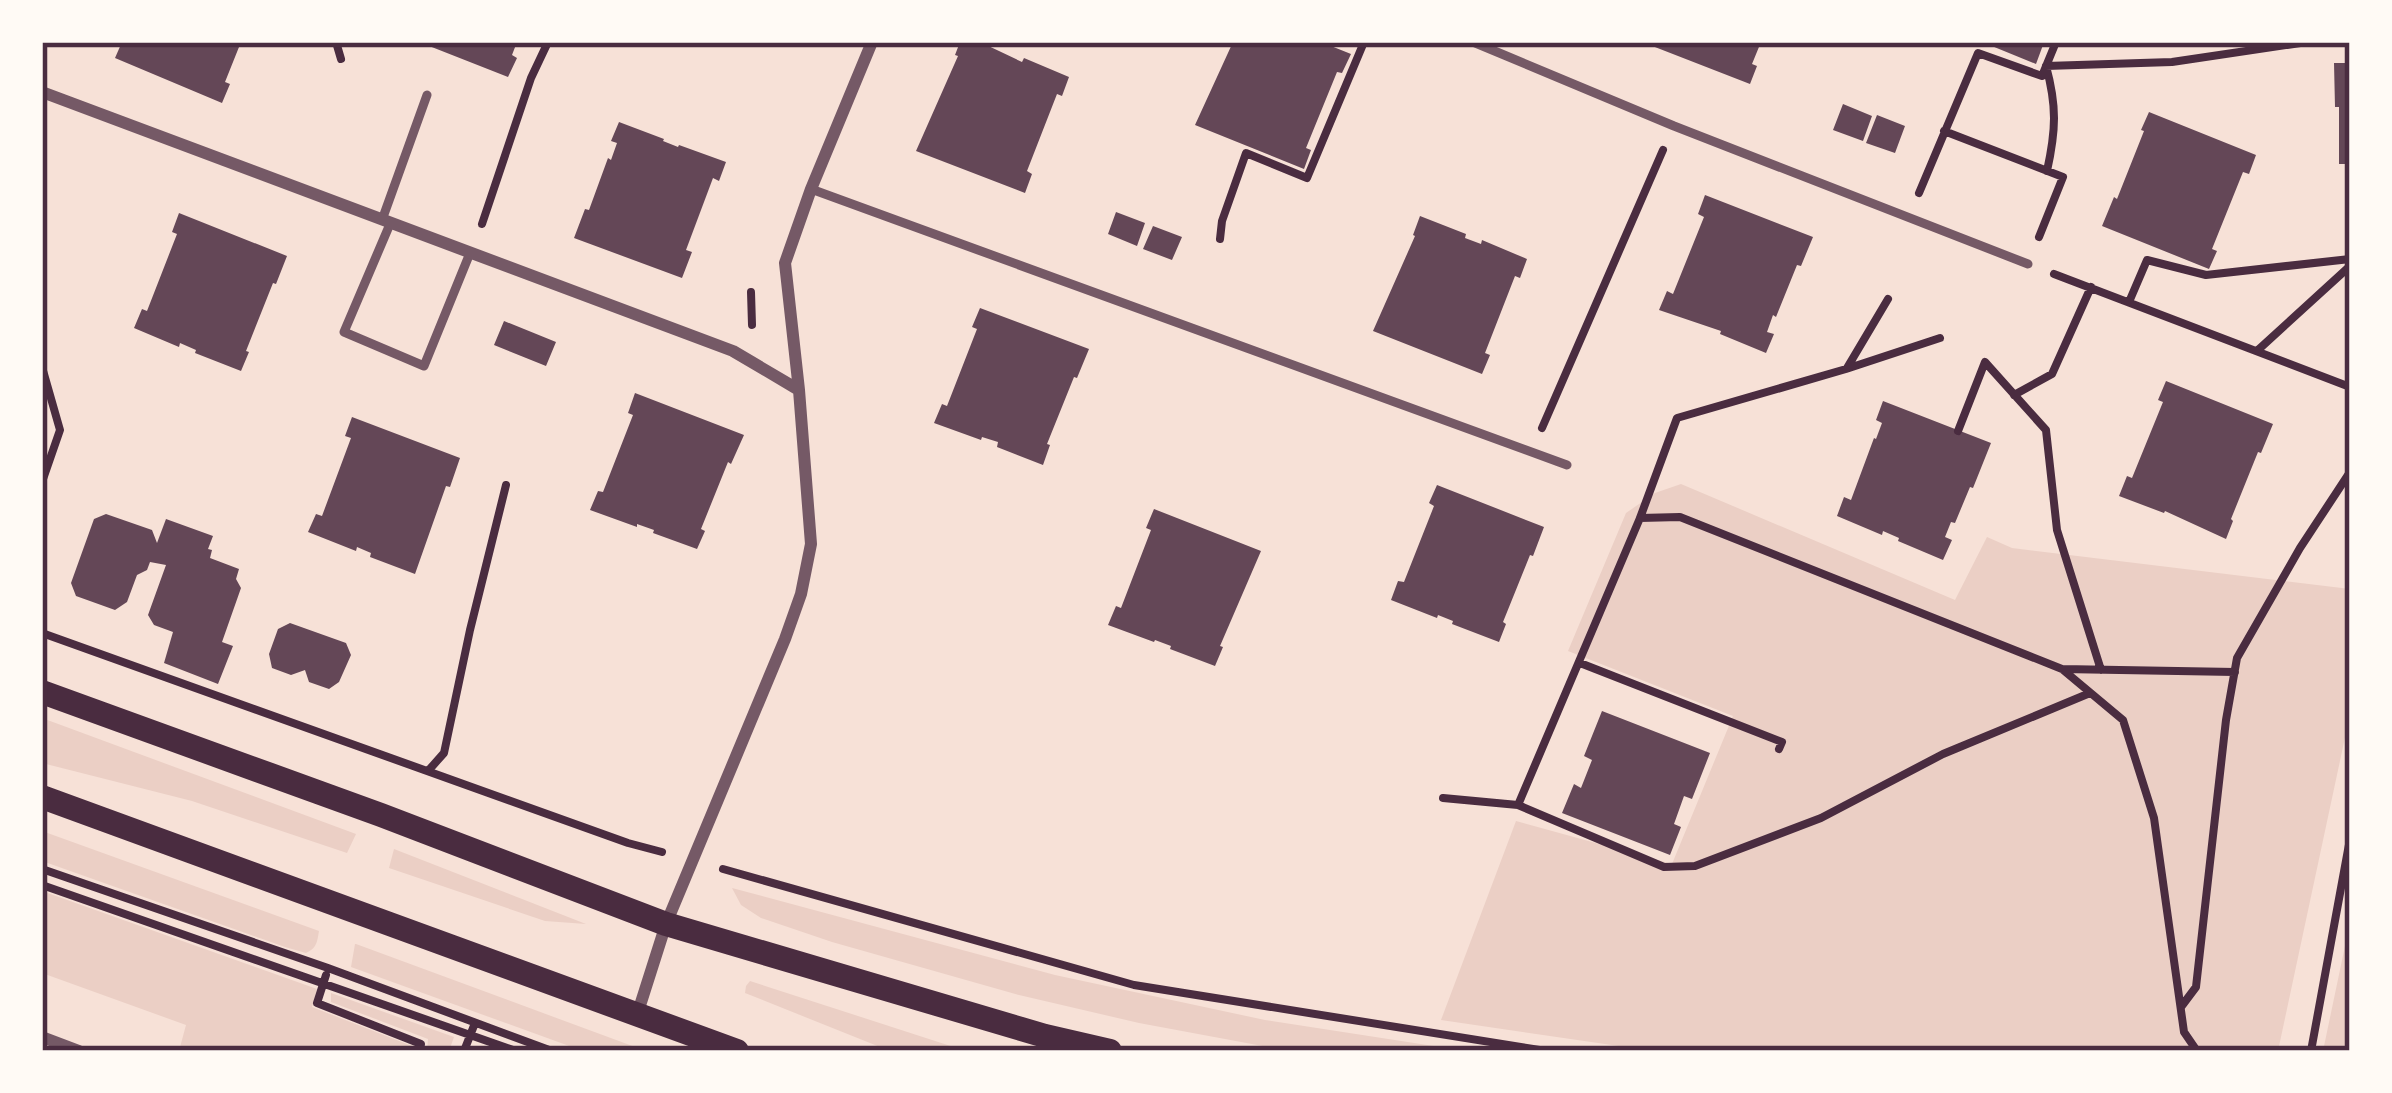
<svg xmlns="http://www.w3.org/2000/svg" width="2392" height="1093" viewBox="0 0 2392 1093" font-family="'Space Grotesk',sans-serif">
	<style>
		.green { fill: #ebcfc5 }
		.building { fill: #644757 }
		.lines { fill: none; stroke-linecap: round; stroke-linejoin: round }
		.path { stroke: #4a2c40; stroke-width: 8 }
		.service { stroke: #755966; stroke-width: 9 }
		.minor { stroke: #755966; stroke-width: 12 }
		.secondary { stroke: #4a2c40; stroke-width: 24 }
		.neatline { fill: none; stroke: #4a2c40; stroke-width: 4.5 }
	</style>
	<rect width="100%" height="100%" fill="#f7e1d7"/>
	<path class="green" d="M1681 484 1955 600 1987 537 2012 548 2350 589V714L2278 1051H1653L1441 1020 1516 821 1672 864 1733 716 1568 651 1626 513 1655 493Z
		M42 718 356 834 347 853 192 801 42 763Z
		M42 831 319 931C317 942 317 948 306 953L285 947 42 861Z
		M394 849 586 924 545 921 389 868Z
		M732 888 1055 975 1265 1020 1466 1051H1289L1139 1023 1019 995 832 942 761 918 741 905Z
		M42 891 317 989 312 1007 412 1046 416 1051H179L186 1025 42 973Z
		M2350 922V1051H2323Z
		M355 944H356L646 1051H583L351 967Z
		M750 981 966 1051H890L745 993 746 986Z
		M331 993 454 1037 449 1051H427L428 1039 331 1002Z"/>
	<path class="building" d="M122 42H241L225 82 230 84 222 103 115 58Z
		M419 42H517L512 55 517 58 508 77Z
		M960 42H980L1022 62 1024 58 1069 77 1062 96 1057 94 1027 171 1032 174 1025 193 916 151 958 56 955 55Z
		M1233 42H1321L1351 54 1342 73 1337 72 1306 148 1311 150 1304 169 1195 125Z
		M1642 42H1761L1752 64 1757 66 1750 84Z
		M1982 42H2036L2043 45 2036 64Z
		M2334 63H2350V164H2339V107H2335Z
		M1843 104 1872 116 1863 141 1833 130Z
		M2149 112 2256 155 2249 174 2243 172 2212 249 2217 251 2209 269 2102 226 2114 197 2117 199 2144 131 2141 130Z
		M1877 115 1905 126 1895 153 1866 143Z
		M619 122 664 139 663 141 678 147 679 145 726 162 719 181 713 178 686 250 692 252 682 278 574 238 585 209 589 210 608 158 611 160 617 143 611 141Z
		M1705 195 1813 237 1801 266 1797 265 1776 317 1773 315 1767 332 1774 334 1766 353 1720 334 1721 331 1659 310 1667 291 1673 294 1704 217 1698 214Z
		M1116 212 1145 223 1137 246 1108 234Z
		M179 213 287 256 276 284 273 283 246 351 249 352 241 371 195 353 196 350 180 343 179 347 134 328 142 309 147 311 177 234 172 232Z
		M1420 216 1466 234 1465 238 1481 244 1482 240 1527 259 1520 278 1515 276 1485 353 1490 355 1482 374 1373 331 1415 236 1413 235Z
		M1153 226 1182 237 1172 260 1143 249Z
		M980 308 1089 349 1077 378 1074 377 1047 444 1050 445 1043 465 997 447 998 442 982 437 981 440 934 423 942 404 947 406 977 329 972 327Z
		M504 321 556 342 546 366 494 345Z
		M2166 381 2273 424 2261 453 2258 452 2231 519 2233 521 2226 539 2165 511 2164 513 2119 496 2127 476 2132 478 2163 402 2158 400Z
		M635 393 744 435 731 464 728 462 701 529 705 531 697 549 653 533 654 530 637 524V527L590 510 598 491 603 492 633 415 628 413Z
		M1883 401 1991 443 1973 488 1970 487 1955 523 1951 522 1945 537 1952 540 1943 560 1898 541 1899 538 1883 531 1882 535 1837 516 1844 497 1851 500 1874 438 1876 439 1882 423 1876 420Z
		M352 417 460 458 450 487 446 486 415 574 370 557 371 553 357 547 356 551 308 532 316 514 322 516 351 438 345 436Z
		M1437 485 1544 527 1533 556 1530 555 1503 622 1506 624 1499 642 1452 624 1453 621 1438 615 1437 618 1391 600 1398 581 1404 582 1434 506 1429 503Z
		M1154 509 1261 551 1220 646 1223 647 1215 666 1170 649 1171 646 1155 640 1154 642 1108 625 1116 606 1121 608 1151 530 1146 528Z
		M106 514 152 530 157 543 166 519 213 536 208 549 212 550 210 558 239 569 236 579 241 588 222 642 233 646 218 684 164 663 173 632 154 625 148 615 166 565 150 562 147 570 137 575 127 602 115 610 76 596 71 583 94 519Z
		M290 623 346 643 351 655 339 682 329 689 309 682 305 670 291 675 272 668 269 654 278 629Z
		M1602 711 1710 753 1692 799 1684 796 1674 824 1681 827 1670 855 1562 813 1574 784 1581 788 1592 760 1584 756Z"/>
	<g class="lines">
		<path class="path" d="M336 42 341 59
			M1944 131 2063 177 2039 237
			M2047 171C2056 130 2057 106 2046 66L2172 62 2307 42
			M1919 193 1978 53 2042 76 2056 42
			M482 224 531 78 548 42
			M1220 239 1222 221 1246 153 1307 178 1364 42
			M2054 274 2350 387
			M751 292 752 325
			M2129 302 2147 260 2206 275 2350 259
			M2258 350 2350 266
			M42 367 60 430 42 482
			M1847 368 1888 299
			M2014 395 2052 374 2091 287
			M1542 428 1663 150
			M1958 431 1985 362 2046 430 2057 530 2101 670
			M1640 518 1680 517 2062 669 2123 720 2154 818 2184 1032 2197 1051
			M42 633 628 843 662 852
			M1580 663 1782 742 1779 749
			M2062 669 2235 672
			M428 771 444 753 470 630 506 485
			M1443 798 1518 805 1640 518 1677 418 1846 369 1940 338
			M1518 805 1664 867 1695 866 1821 818 1943 754 2090 693
			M42 869 328 968 552 1051
			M723 869 1134 985 1546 1051
			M42 885 516 1051
			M326 975 317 1003 421 1044 420 1051
			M2181 1007 2196 987 2226 720 2237 658 2300 548 2350 472
			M464 1051 475 1023
			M2311 1051 2350 839"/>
		<path class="service" d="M1473 42 1674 126 2028 264
			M811 189 1567 465
			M382 220 427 95
			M390 224 344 332 424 366 470 253"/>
		<path class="minor" d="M42 92 733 351 799 390
			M637 1015 666 924 785 639 801 594 811 544 799 390 785 263 811 189 872 42
			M42 1037 79 1051"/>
		<path class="secondary" d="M42 692 381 815 666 924 1045 1036 1110 1051
			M42 797 737 1051"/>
	</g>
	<rect width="2392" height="1093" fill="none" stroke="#fffaf5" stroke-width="90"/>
	<rect x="45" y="45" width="2302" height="1003" class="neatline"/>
</svg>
